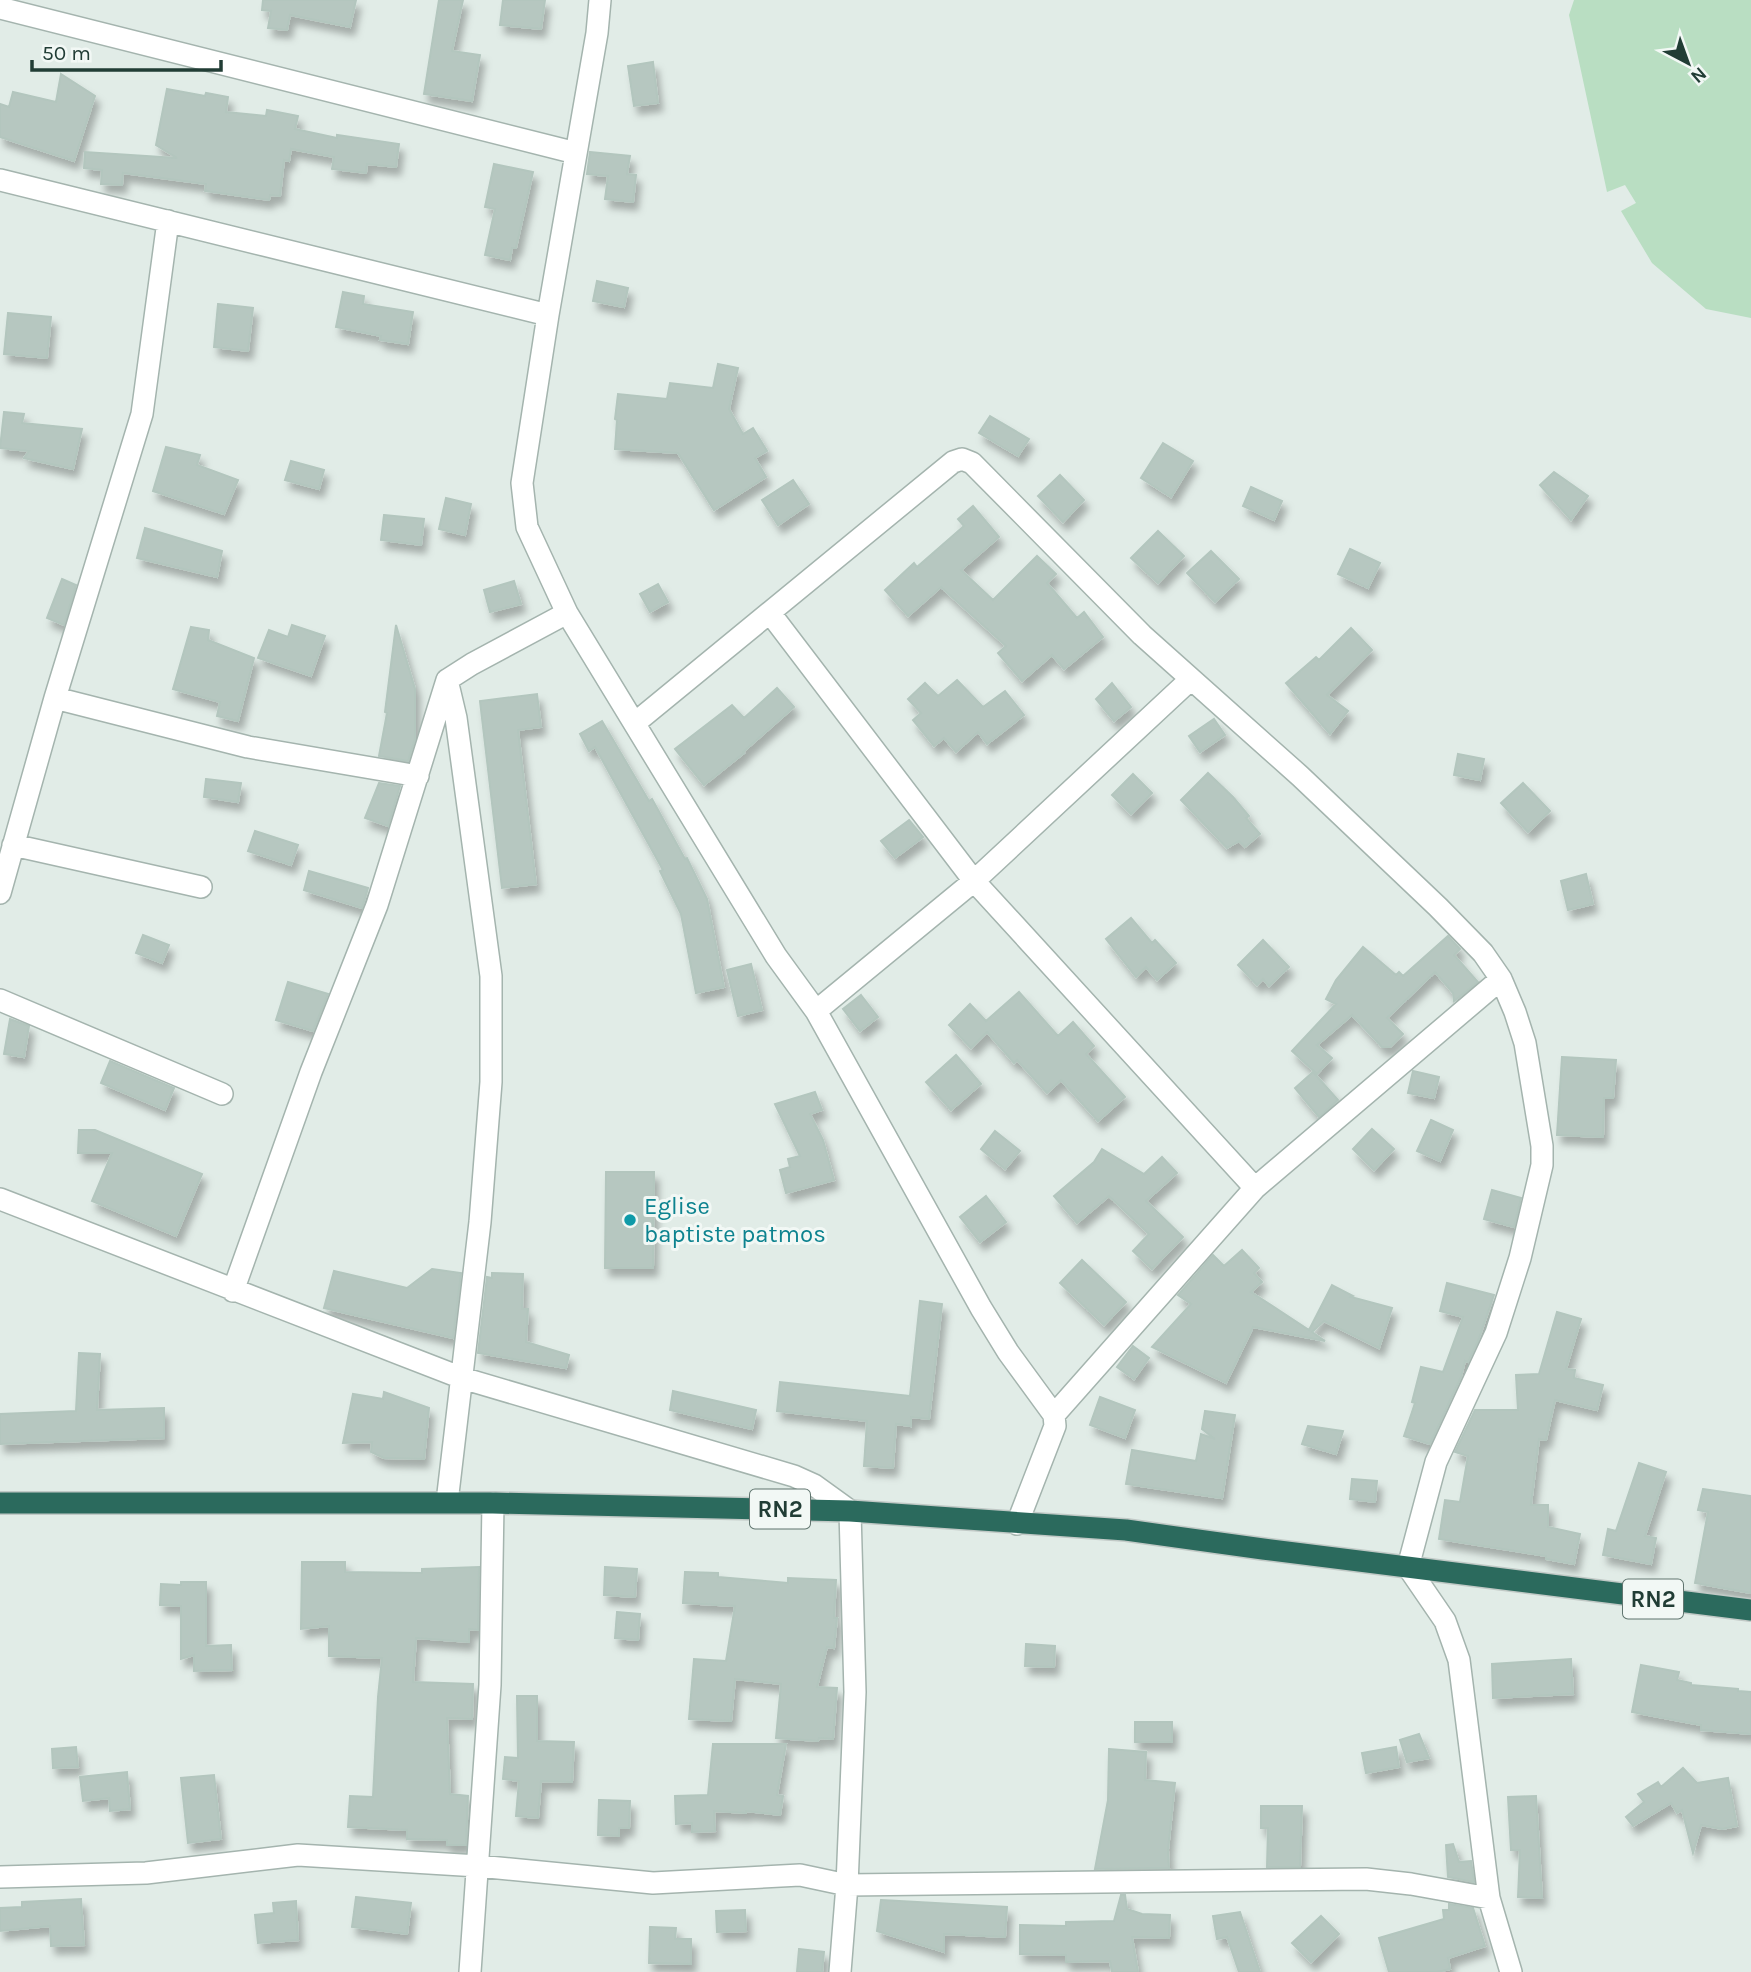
<svg xmlns="http://www.w3.org/2000/svg" width="1751" height="1972" viewBox="0 0 1751 1972" font-family="Karla,sans-serif">
	<style>
		.green { fill: #b9dec2 }
		.building { fill: #b6c7c0; stroke: #b3c6be; stroke-width: 2; filter: url(#shadow) }
		.lines { fill: none; stroke-linecap: round; stroke-linejoin: round }
		.minor-casing { stroke: #a4b4ae; stroke-width: 24 }
		.highway-casing { stroke: #c1c9c6; stroke-width: 24 }
		.minor { stroke: #fff; stroke-width: 21 }
		.highway { stroke: #2b6a5d; stroke-width: 21 }
		.culture-dot { fill: #0f9aa8; stroke: #f2f8f5; stroke-width: 2.5 }
		.labels { text-anchor: middle; dominant-baseline: central; stroke-width: 6; stroke-linejoin: round; paint-order: stroke }
		.shield { fill: #f2f8f5; stroke: #60756f; stroke-width: 2 }
		.shield-label { font-size: 23px; font-weight: bold; fill: #213d35 }
		.culture-label { font-size: 24px; fill: #0d838f; stroke: #f2f8f5; text-anchor: start }
	</style>
	<defs>
		<filter id="shadow"><feDropShadow dx="4.5" dy="8" stdDeviation="3.5" flood-color="#0004"/></filter>
	</defs>
	<rect width="100%" height="100%" fill="#e1ece7"/>
	<path class="green" d="M1574 0H1751V318L1706 309 1652 263 1621 211 1636 203 1625 185 1607 192 1569 15Z"/>
	<path class="building" d="M263 0H356L350 27 290 15 287 30 268 28 271 11 262 10Z
		M439 0H463L452 51 480 55 472 101 424 94Z
		M503 0H545L541 29 500 25Z
		M653 62 658 103 634 106 628 66Z
		M61 74 95 96 74 161 0 137V104L9 107 13 92 56 102Z
		M167 89 205 96 206 93 228 97 226 112 266 116 267 110 298 116 295 129 337 138V135L399 144 396 167 367 164 366 173 332 169 334 157 291 149 289 161 284 160 280 196 270 195 269 200 205 191 206 184 123 173 122 185 101 184 102 170 84 168 85 152 177 158 156 145Z
		M590 152 630 156 627 174 636 175 633 202 605 199 608 176 587 174Z
		M494 164 533 172 516 248H512L510 260 485 255 495 209 485 207Z
		M597 281 628 288 624 307 593 301Z
		M343 292 364 296 363 304 413 312 408 344 380 340 381 336 336 327Z
		M218 304 253 308 248 351 214 347Z
		M8 313 51 317 47 358 4 354Z
		M718 364 738 368 729 409 743 434 753 428 767 451 755 458 766 477 714 510 678 453 615 449 617 420 615 419 618 394 667 399 670 383 713 388Z
		M4 412 24 414 22 423 82 429 73 469 24 458 29 451 0 448Z
		M990 416 1029 439 1018 456 979 433Z
		M1163 443 1193 461 1171 497 1141 478Z
		M166 447 200 455 197 465 238 480 224 514 153 491Z
		M291 461 324 470 319 489 285 480Z
		M1554 472 1588 496 1571 520 1540 485Z
		M1060 475 1084 500 1063 522 1038 496Z
		M793 480 809 504 778 525 762 500Z
		M1251 487 1282 501 1274 520 1243 506Z
		M446 498 471 504 465 535 439 529Z
		M973 506 999 537 961 570 993 600 1037 556 1056 574 1047 583 1077 618 1084 612 1103 637 1064 669 1052 655 1022 681 998 653 1006 646 941 587 908 616 885 590 914 563 917 567 964 526 958 519Z
		M384 515 424 519 421 545 381 540Z
		M145 528 222 551 217 577 137 558Z
		M1158 531 1184 556 1158 583 1131 558Z
		M1350 549 1380 563 1368 588 1338 574Z
		M1211 551 1239 579 1215 602 1187 573Z
		M62 579 76 585 64 625 47 618Z
		M514 581 521 604 490 612 484 590Z
		M658 584 668 602 650 612 640 594Z
		M292 625 325 636 311 676 258 658 269 630 288 637Z
		M396 625 415 689V739L408 761 379 756 387 713 385 712Z
		M191 627 209 630 208 640 254 658 238 721 217 716 220 702 173 689Z
		M1351 628 1372 650 1327 695 1348 711 1330 734 1286 683 1316 657 1319 660Z
		M957 680 983 707 1005 691 1024 715 987 744 978 732 956 752 944 738 934 746 913 720 921 713 908 699 925 683 938 696Z
		M1112 683 1131 707 1114 721 1096 699Z
		M777 688 794 707 743 752 744 753 704 785 675 749 732 705 744 718Z
		M537 694 541 727 518 730 536 884 502 888 480 701Z
		M1214 719 1225 735 1200 752 1189 736Z
		M602 721 649 801 652 799 685 859 687 858 707 899 724 987 696 993 681 914 660 871 663 870 595 747 589 751 580 734Z
		M1458 754 1484 759 1480 780 1454 775Z
		M1208 773 1233 797 1249 816 1246 818 1260 834 1245 847 1239 841 1227 848 1181 800Z
		M1133 774 1152 793 1131 814 1112 795Z
		M206 779 241 783 238 802 204 797Z
		M379 783 400 786 388 826 365 818Z
		M1523 783 1550 811 1528 832 1501 803Z
		M909 820 923 837 895 858 881 841Z
		M255 831 298 845 291 865 248 851Z
		M309 871 368 888 362 908 304 890Z
		M1586 874 1593 904 1568 910 1561 881Z
		M1131 918 1152 943 1155 940 1176 963 1157 980 1146 967 1136 977 1106 939Z
		M143 935 169 945 162 963 136 953Z
		M1448 936 1460 949 1454 955 1478 982 1454 1001 1453 993 1435 972 1387 1018 1403 1034 1390 1047H1382L1352 1015 1317 1045 1332 1058 1317 1074 1292 1051 1336 1004 1326 999 1336 980 1363 947 1396 975 1399 972 1403 976Z
		M1263 940 1289 967 1269 986 1263 979 1257 985 1238 965Z
		M751 964 762 1010 738 1016 727 970Z
		M288 982 328 994 313 1031 276 1020Z
		M1019 992 1058 1036 1073 1022 1094 1046 1086 1054 1125 1097 1098 1121 1061 1080 1047 1093 1017 1060 1014 1063 987 1032 971 1048 949 1025 970 1004 986 1021Z
		M861 995 878 1017 860 1031 843 1009Z
		M10 1019 29 1026 24 1057 4 1054Z
		M956 1055 981 1084 951 1110 926 1082Z
		M1562 1057 1616 1060 1613 1098H1604L1603 1137 1557 1135Z
		M110 1061 174 1088 165 1110 101 1083Z
		M1413 1071 1439 1077 1434 1098 1408 1093Z
		M1313 1072 1338 1100 1319 1117 1295 1088Z
		M815 1092 822 1110 810 1114 823 1140 834 1180 786 1193 780 1170 790 1167 788 1159 800 1156 775 1104Z
		M1431 1120 1453 1130 1440 1161 1417 1151Z
		M1372 1129 1394 1149 1374 1170 1353 1149Z
		M79 1130H95L202 1174 176 1236 92 1201 112 1153H78Z
		M995 1131 1020 1151 1005 1169 981 1149Z
		M1102 1149 1144 1174 1162 1157 1177 1173 1146 1201 1183 1237 1152 1269 1133 1251 1149 1234 1109 1196 1077 1223 1054 1196 1094 1162Z
		M606 1172H654L653 1268H605Z
		M1492 1190 1521 1198 1514 1227 1484 1219Z
		M986 1196 1006 1222 980 1242 960 1217Z
		M1242 1250 1259 1268 1254 1273 1262 1282 1251 1292 1309 1330 1332 1285 1353 1296 1351 1297 1392 1308 1379 1348 1324 1321 1312 1332 1325 1341 1253 1327 1226 1383 1152 1347 1191 1304 1178 1295 1212 1256 1213 1255 1224 1266Z
		M1082 1260 1126 1302 1104 1325 1060 1283Z
		M432 1269 461 1273 453 1338 324 1308 334 1271 407 1288Z
		M492 1273 523 1274 522 1309H528L526 1342 569 1355 566 1368 478 1353 487 1277 492 1278Z
		M1447 1283 1494 1295 1478 1341 1468 1362 1465 1361 1461 1377 1430 1444 1404 1436 1415 1403 1412 1402 1421 1367 1443 1372 1463 1317 1440 1311Z
		M920 1301 942 1304 929 1419 911 1417V1426L896 1424 893 1468 864 1466 867 1421 777 1411 780 1382 910 1396Z
		M1557 1312 1581 1319 1566 1369 1575 1370 1574 1378 1603 1385 1597 1410 1555 1400 1546 1440 1539 1439 1531 1505H1548V1527L1580 1534 1574 1564 1546 1559V1556L1439 1539 1445 1500 1460 1502 1468 1456 1455 1452 1475 1410H1518L1516 1375 1539 1374Z
		M1133 1346 1149 1358 1134 1379 1117 1367Z
		M79 1353 100 1354 97 1410 164 1408V1438L0 1444V1414L76 1411Z
		M673 1391 756 1410 752 1429 670 1410Z
		M384 1392 429 1408 424 1459 384 1458 371 1452 372 1442 343 1443 353 1394 383 1399Z
		M1100 1397 1135 1410 1125 1438 1090 1425Z
		M1205 1411 1235 1415 1222 1498 1126 1484 1132 1450 1196 1461 1201 1434 1215 1439 1202 1429Z
		M1308 1426 1343 1431 1336 1454 1302 1444Z
		M1639 1463 1666 1472 1645 1536 1656 1538 1651 1564 1603 1555 1608 1529 1616 1531Z
		M1352 1479 1377 1481 1375 1502 1350 1499Z
		M1703 1489 1751 1496V1593L1695 1583 1708 1512 1698 1510Z
		M302 1562H345V1572L422 1573V1569L479 1567 478 1630 469 1629V1642L416 1638 413 1682 473 1684 472 1719 447 1718 450 1794 468 1796 466 1845H447V1840L407 1839V1830L348 1827 350 1796 373 1797 378 1697 382 1658 329 1656V1626L301 1629Z
		M605 1567 637 1569 635 1597 604 1595Z
		M685 1572 718 1573V1577L788 1583V1578L836 1580 834 1618H837L834 1648 827 1647 817 1687 837 1688 833 1739 819 1738 818 1741 776 1738 781 1684 735 1679 731 1721 689 1719 694 1659 726 1661 735 1606 683 1603Z
		M181 1582H206V1646L231 1645 232 1670 194 1671V1655L181 1659V1606L160 1605 161 1584 181 1585Z
		M617 1612 640 1614 638 1640 615 1638Z
		M1026 1644 1055 1646 1054 1667 1025 1666Z
		M1571 1659 1573 1694 1493 1698 1492 1664Z
		M1641 1665 1679 1672 1677 1680 1691 1683V1685L1738 1689V1691L1751 1692V1734L1701 1730V1725L1632 1712Z
		M517 1696H537V1741L574 1742 572 1782 541 1781 538 1818 516 1816 519 1781 503 1779 505 1757 518 1758Z
		M1135 1722H1172V1742H1135Z
		M1419 1734 1429 1758 1407 1762 1400 1740Z
		M713 1744H786L777 1795 783 1796 780 1815 746 1811V1813L714 1811 715 1831 692 1832V1823L676 1824 675 1796 708 1795Z
		M76 1747 78 1767 53 1768 52 1749Z
		M1396 1747 1399 1767 1366 1773 1362 1753Z
		M1109 1749 1146 1752 1145 1780 1175 1783 1168 1850 1169 1868 1095 1869 1108 1800Z
		M1683 1768 1697 1783 1728 1778 1737 1826 1722 1829 1701 1825 1693 1853 1682 1810 1677 1813 1671 1803 1633 1826 1626 1817 1644 1802 1638 1794 1658 1782 1661 1787Z
		M127 1772 130 1809 110 1811 109 1798 83 1801 80 1777Z
		M214 1775 221 1839 188 1843 181 1778Z
		M1536 1796 1542 1898 1518 1897 1520 1850H1511L1508 1797Z
		M599 1800 630 1801 629 1828H619V1836L598 1835Z
		M1261 1806H1302L1300 1867H1267L1268 1828H1261Z
		M1453 1844 1459 1862 1471 1861 1474 1882 1448 1877 1446 1845Z
		M1121 1895H1125L1127 1909 1142 1914 1170 1915 1169 1938 1132 1937 1138 1972H1112L1110 1961 1066 1962V1955L1020 1954V1925L1066 1926V1922L1114 1921Z
		M356 1897 411 1903 407 1934 352 1927Z
		M81 1899 84 1945 51 1946 50 1926 0 1931V1908L22 1907V1902Z
		M881 1900 1007 1907 1005 1937 944 1934V1952L877 1931Z
		M296 1901 298 1940 258 1943 255 1915 274 1913 273 1903Z
		M1449 1904 1473 1908 1485 1946 1448 1958 1450 1969 1437 1972H1389L1379 1938 1444 1919 1443 1910H1449Z
		M745 1910 746 1931 717 1932 716 1911Z
		M1240 1912 1260 1972H1239L1227 1937 1217 1939 1213 1916Z
		M1321 1916 1339 1934 1311 1962 1292 1943Z
		M650 1927 676 1928 675 1939H691V1964L649 1963Z
		M799 1949 824 1952 822 1972H797Z"/>
	<g class="lines">
		<g class="minor-casing">
			<path id="minor" d="M600 0 597 33 548 315 522 483 527 527 567 613 776 956 816 1011 981 1308 1008 1352 1054 1415 1055 1426 1017 1524
				M0 8 576 153
				M0 180 548 315
				M770 613 974 881 1255 1188
				M55 698 248 747 418 776
				M635 723 953 462 962 459 972 463 1142 635 1300 776 1438 907 1483 953 1501 979 1515 1012 1525 1043 1542 1146V1165L1520 1258 1496 1333 1436 1462 1408 1567 1445 1621 1459 1660 1489 1898 1511 1972
				M13 845 201 887
				M0 893 55 698 142 414 168 221
				M0 1000 222 1094
				M816 1011 974 881 1191 679
				M0 1199 462 1378 794 1476 814 1485 850 1511 855 1692 847 1885 840 1972
				M233 1291 311 1072 377 905 447 680 472 664 567 613
				M1054 1415 1255 1188 1501 979
				M447 1502 480 1222 491 1082V976L456 718 447 680
				M0 1877 146 1873 298 1855 478 1866 653 1883 800 1875 847 1885 1366 1879 1411 1884 1489 1898
				M470 1972 490 1685 493 1503"/>
		</g>
		<g class="highway-casing">
			<path id="highway" d="M0 1503H493L850 1511 1126 1530 1263 1549 1751 1610"/>
		</g>
		<use href="#minor" class="minor"/>
		<use href="#highway" class="highway"/>
	</g>
	<circle class="culture-dot" cx="630" cy="1220" r="7"/>
	<g class="labels">
		<g class="shield">
			<rect x="750" y="1489.5" width="60" height="39" rx="5"/>
			<rect x="1623" y="1579.5" width="60" height="39" rx="5"/>
		</g>
		<g class="shield-label">
			<text x="780" y="1509">RN2</text>
			<text x="1653" y="1599">RN2</text>
		</g>
		<g class="culture-label">
			<text x="644" y="1206">Eglise<tspan x="644" dy="28">baptiste patmos</tspan></text>
		</g>
	</g>
	<g transform="translate(1688 63) rotate(139)" stroke="#f2f8f5" stroke-width="5" paint-order="stroke">
	<path d="M0-5L12 26L0 18L-12 26Z" fill="#213d35"/>
	<text y="-10" font-size="19" font-weight="bold" text-anchor="middle" fill="#213d35">N</text>
	</g>
	<path d="M32 60v10h189v-10" fill="none" stroke="#213d35" stroke-width="3.5"/>
	<text x="42" y="60" font-size="21" fill="#213d35" stroke="#f2f8f5" stroke-width="5" paint-order="stroke">50 m</text>
</svg>
